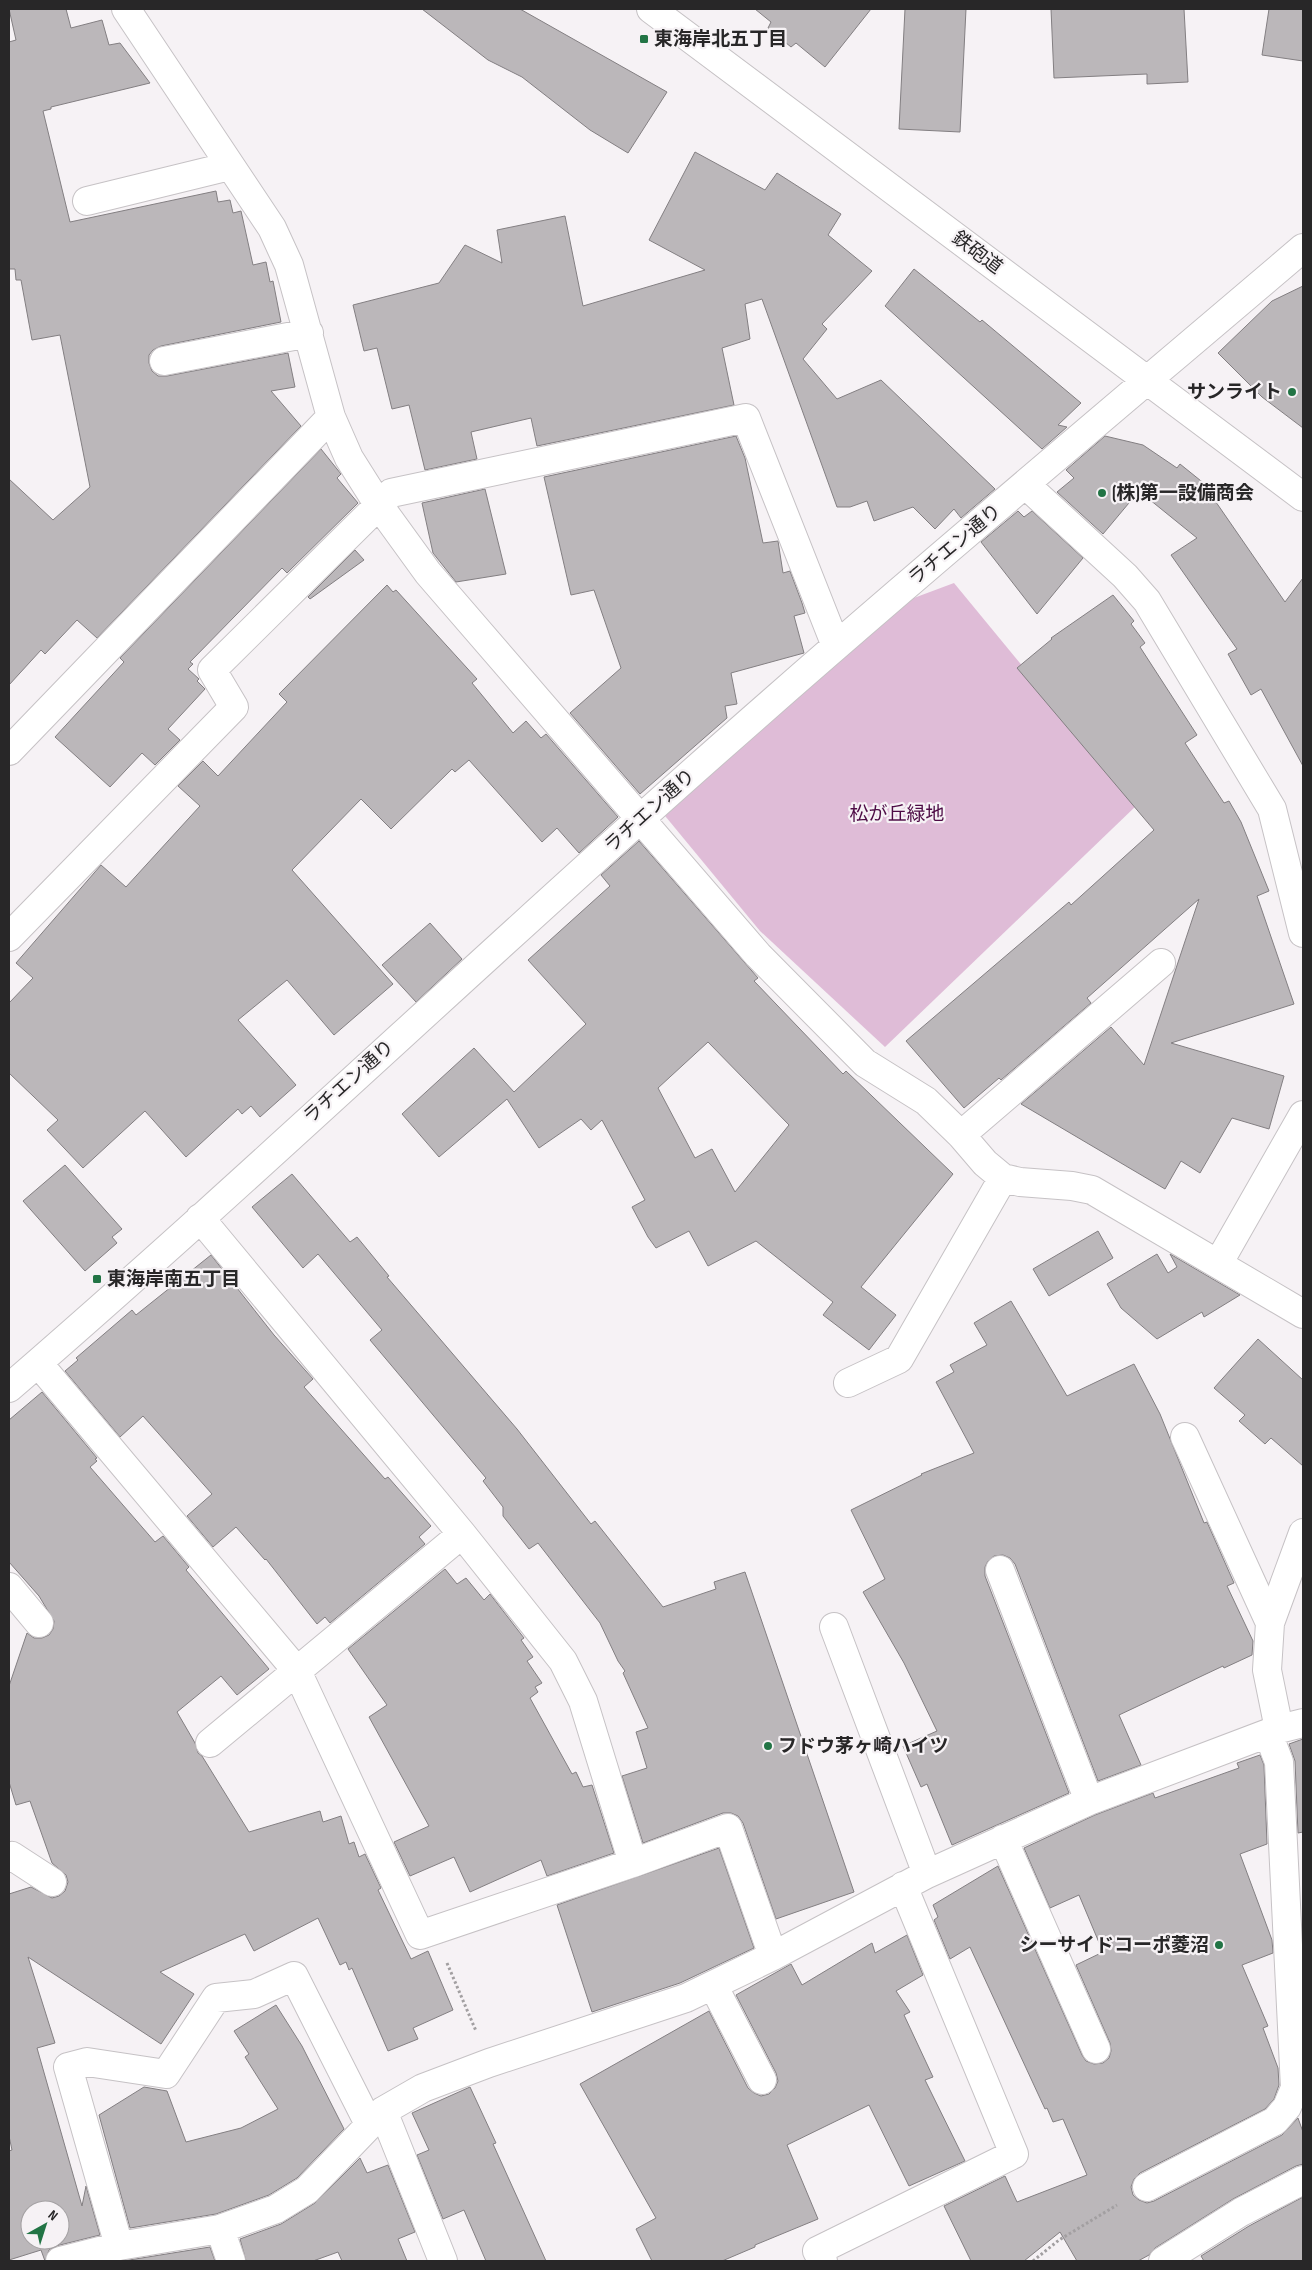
<svg xmlns="http://www.w3.org/2000/svg" width="1312" height="2270" viewBox="0 0 1312 2270" font-family="'Sofia Sans Condensed','Noto Sans JP',sans-serif">
	<style>
		.green { fill: #dfbcd7 }
		.building { fill: #bbb7ba; stroke: #837f82; fill-rule: evenodd }
		.lines { fill: none; stroke-linecap: round; stroke-linejoin: round }
		.minor-casing { stroke: #c6c2c5; stroke-width: 30 }
		.path { stroke: #a29fa1; stroke-width: 3; stroke-dasharray: 2.5 2.5; stroke-linecap: butt }
		.minor { stroke: #fff; stroke-width: 28 }
		.poi-dot { fill: #227445; stroke: #f6f2f5; stroke-width: 2 }
		.labels { text-anchor: middle; dominant-baseline: central; stroke-width: 4.5; stroke-linejoin: round; paint-order: stroke }
		.poi-label { font-size: 19px; font-weight: bold; fill: #282728; stroke: #f6f2f5; text-anchor: start }
		.street-label { font-size: 19px; fill: #282728; stroke: #f6f2f5 }
		.park-label { font-size: 19px; fill: #4d0b45; stroke: #f6f2f5 }
	</style>
	<rect width="100%" height="100%" fill="#f6f2f5"/>
	<path class="green" d="M954 583 1137 805 885 1047 760 931 661 811 887 608Z"/>
	<path class="building" d="M9 9H66L71 28 102 20 109 45 120 43 150 83 51 107V109L43 111 70 222 216 191 218 202 230 200 233 213 241 211 253 265 266 262 270 282 273 281 281 322 161 346 153 350 149 355V363L152 371 158 376H167L288 353 295 387 271 391 301 426 97 638 77 620 45 654 41 650 9 685V479L53 520 90 487 60 335 32 340 21 280H16L15 269H9V42L16 40Z
		M422 9H520L667 92 628 153 590 130 522 77 488 60Z
		M755 9H871L825 67 796 43 791 47 768 28 771 22Z
		M905 9H966L960 132 899 129Z
		M1051 9H1184L1188 82 1147 84V74L1054 78Z
		M1269 9H1303V61L1262 55Z
		M695 152 765 190 777 173 841 214 828 235 872 271 822 324 827 329 803 359 837 399 881 380 995 489 961 518 954 509 935 529 913 507 874 521 867 501 850 507H837L762 299 745 304 750 339 722 348 734 405 537 446 531 418 471 432 477 459 425 470 409 405 392 409 377 348 364 351 353 305 439 283 465 245 502 263 497 230 565 216 583 306 705 270 649 240Z
		M914 269 980 322 982 320 1081 403 1058 425 1067 427 1042 449 885 306Z
		M1303 286V428L1262 397 1218 353 1272 301Z
		M736 436 745 458 763 543 778 541 783 573 790 571 802 603 805 613 794 616 804 653 731 673 737 704 725 706 727 718 640 794 570 713 621 668 594 590 571 595 544 477Z
		M1105 436 1143 445 1177 468 1180 464 1211 489 1209 492 1285 602 1303 578V766L1261 689 1251 695 1228 654 1237 649 1171 555 1197 538 1139 491 1103 534 1057 492 1074 478 1066 470Z
		M321 449 341 474 337 478 358 503 287 573 282 568 190 662 193 664 188 669 199 679 197 681 205 689 168 729 180 740 155 765 142 753 110 787 55 737 124 662 120 658Z
		M485 489 506 574 456 582 433 553 422 503Z
		M1018 511 1024 517 1032 511 1083 558 1037 614 981 542Z
		M355 550 364 560 310 599 308 597Z
		M387 585 393 592 396 590 477 679 472 683 513 733 526 721 541 738 546 734 618 817 579 853 557 828 542 842 469 760 455 772 452 769 391 829 361 799 292 870 393 984 334 1035 287 980 238 1020 296 1085 260 1117 251 1106 242 1114 238 1109 186 1157 145 1111 83 1168 47 1130 58 1120 9 1073V1003L33 978 16 963 101 865 126 887 200 806 178 786 203 761 218 776 287 702 279 694Z
		M1113 595 1134 621 1131 624 1145 643 1140 647 1197 735 1185 743 1224 803 1229 801 1241 822 1269 891 1257 896 1294 1004 1171 1043 1284 1076 1269 1129 1232 1118 1200 1173 1181 1161 1165 1189 1021 1104 1111 1027 1144 1065 1199 899 1087 998 1091 1003 1001 1080 999 1078 964 1108 906 1041 1069 902 1071 905 1154 830 1017 668 1052 639 1051 638Z
		M639 841 758 978 754 981 843 1074 846 1071 953 1174 861 1287 896 1315 869 1350 823 1315 833 1302 756 1241 708 1266 689 1231 656 1248 648 1237 632 1207 645 1200 602 1120 591 1130 581 1119 539 1148 507 1099 439 1157 402 1114 474 1048 514 1092 586 1024 528 960 610 886 601 875ZM708 1042 789 1125 735 1192 712 1149 695 1158 658 1088Z
		M430 923 462 959 416 1002 382 965Z
		M65 1165 122 1229 112 1237 117 1243 85 1271 23 1201Z
		M292 1174 350 1242 357 1237 389 1276 387 1277 517 1429 591 1524 595 1521 663 1607 716 1589 714 1582 745 1572 854 1892 776 1919 743 1823 738 1816 731 1813H723L643 1843 622 1776 647 1768 636 1732 648 1728 623 1673 625 1671 618 1661 600 1623 538 1543 529 1549 503 1516V1507L483 1481 486 1478 370 1340 382 1330 318 1254 303 1268 252 1207Z
		M1098 1231 1113 1258 1049 1296 1033 1269Z
		M1157 1254 1168 1273 1177 1267 1170 1254 1240 1295 1204 1317 1202 1312 1157 1339 1121 1308 1107 1284Z
		M211 1255 274 1335 313 1379 304 1387 385 1479 388 1477 431 1526 419 1537 425 1544 330 1623 325 1617 317 1624 266 1559 265 1560 236 1527 213 1547 187 1516 212 1494 143 1416 120 1437 65 1371 78 1360 76 1358 132 1310 136 1315Z
		M1011 1301 1067 1396 1134 1364 1160 1414 1204 1523 1207 1522 1234 1583 1227 1586 1253 1641 1252 1655 1224 1668 1223 1666 1119 1715 1141 1765 1098 1781 1015 1564 1010 1558 1003 1555 994 1556 988 1561 985 1567V1576L1069 1793 952 1845 927 1784 921 1787 903 1746 937 1731 904 1663 863 1592 885 1579 851 1510 922 1475 921 1474 974 1453 936 1382 954 1372 950 1365 987 1345 974 1323Z
		M1258 1339 1303 1380V1466L1271 1438 1265 1444 1239 1421 1245 1415 1214 1388Z
		M42 1392 97 1458 95 1459 97 1461 90 1467 155 1542 163 1536 189 1567 186 1570 269 1669 237 1695 221 1676 177 1712 195 1743 198 1753 202 1756 249 1832 320 1811 323 1822 341 1816 349 1844 354 1842 359 1857 365 1854 381 1888 378 1890 411 1959 428 1951 453 2010 413 2028 418 2039 388 2051 352 1968 349 1970 346 1962 340 1965 318 1918 254 1951 245 1934 160 1972 194 1994 161 2044 28 1957 55 2043 37 2048 82 2206 86 2186 100 2235 56 2246 49 2250 45 2261 41 2250 9 2260V2151L12 2150 9 2136V1894L31 1887 52 1898 59 1896 65 1891 68 1882 66 1875 52 1863 30 1801 16 1805 9 1782V1686L27 1633 34 1638H42L49 1635 53 1629 54 1621 39 1596 9 1562V1420ZM30 2210H60V2240H30Z
		M445 1569 457 1584 466 1578 484 1600 490 1594 524 1638 521 1640 533 1657 527 1661 542 1683 535 1687 538 1692 530 1698 572 1774 576 1772 583 1787 592 1785 614 1853 547 1876 541 1860 470 1892 454 1857 410 1876 394 1842 429 1826 369 1717 387 1705 348 1649Z
		M1303 1739V1832L1298 1833 1295 1761 1289 1744Z
		M1260 1755 1264 1765 1267 1844 1240 1854 1272 1940 1273 1953 1242 1965 1268 2026 1263 2028 1278 2068 1279 2085 1274 2099 1265 2109 1140 2173 1134 2179 1131 2187 1133 2195 1139 2200 1147 2203 1154 2201 1282 2135 1298 2118 1303 2132V2164L1296 2166 1233 2199 1155 2248 1149 2255 1138 2261H1077L1060 2232 1024 2261H971L944 2206 1005 2176 1017 2202 1087 2175 1063 2119 1053 2122 1047 2108 1045 2109 970 1947 950 1959 934 1920 938 1917 933 1905 998 1866 1082 2055 1086 2061 1094 2064 1103 2063 1109 2058 1111 2051 1110 2043 1076 1965 1103 1952 1079 1895 1050 1908 1024 1848 1095 1815 1153 1793 1155 1798 1239 1768 1237 1763Z
		M719 1848 754 1948 680 1983 592 2012 557 1905Z
		M907 1935 923 1975 896 1991 910 2012 904 2015 933 2077 925 2080 965 2161 909 2186 869 2105 787 2145 818 2219 755 2245V2247L722 2261H652L636 2229 656 2218 580 2084 709 2011 748 2088 754 2093 761 2096 769 2094 775 2088 778 2081 776 2073 736 1995 791 1964 802 1985 872 1943 875 1953Z
		M276 2005 302 2046 344 2129 297 2178 269 2195 216 2214 130 2228 99 2115 144 2087 167 2091 186 2142 241 2128 278 2109 245 2057 249 2054 234 2031Z
		M470 2087 496 2143 493 2144 546 2261H486L464 2210 443 2219 417 2155 429 2150 412 2113Z
		M360 2158 367 2173 388 2165 415 2232 398 2239 407 2261H342L338 2252 313 2261H246L240 2239 281 2224 315 2203Z
		M1303 2197V2261H1204L1201 2256 1249 2226Z
		M210 2247 215 2261H123Z"/>
	<g class="lines">
		<g class="minor-casing">
			<path id="minor" d="M126 9 272 228 289 265 331 417 349 458 378 504 428 573 758 955 865 1063 926 1101 961 1135 985 1163 1003 1178 1020 1182 1072 1186 1092 1190 1303 1314
				M651 9 1303 497
				M87 201 230 166
				M164 361 309 333
				M1026 485 1125 576 1147 601 1272 809 1303 933
				M9 751 331 417
				M9 937 234 707 212 670 391 493 746 418 836 646
				M961 1135 1161 963
				M200 1218 462 1534 563 1661 583 1701 633 1863
				M1218 1264 1303 1115
				M38 1363 297 1671 420 1935 633 1863 728 1828 773 1956
				M848 1383 899 1359 1003 1178
				M9 1388C223 1203 429 1008 640 819 857 624 1081 437 1303 248
				M1185 1437 1270 1623
				M1000 1570 1089 1801
				M9 1587 39 1623
				M834 1627 927 1874
				M1279 1729 1267 1670 1270 1623 1303 1533
				M210 1743 462 1534
				M1003 1839 1096 2049
				M9 1858 12 1856 52 1882
				M713 1985 762 2080
				M383 2111 443 2261
				M1147 2187 1275 2121 1287 2107 1295 2088 1279 1762 1268 1733
				M220 2229 231 2261
				M119 2246 68 2067 87 2062 166 2074 216 1998 254 1994 294 1976 369 2124
				M60 2261 119 2246 220 2229 276 2209 307 2190 383 2111 423 2088 489 2063 686 1998 773 1956 927 1874 1089 1801 1279 1729 1303 1723
				M823 2261 817 2251 1014 2154 903 1886
				M1163 2261 1241 2212 1303 2180"/>
		</g>
		<path class="path" d="M447 1963 476 2031
			M1033 2261 1059 2240 1117 2205"/>
		<use href="#minor" class="minor"/>
	</g>
	<g class="poi-dot">
		<rect x="639" y="34" width="10" height="10" rx="2.5"/>
		<circle cx="1292" cy="392" r="5"/>
		<circle cx="1102" cy="493" r="5"/>
		<rect x="92" y="1274" width="10" height="10" rx="2.5"/>
		<circle cx="768" cy="1746" r="5"/>
		<circle cx="1219" cy="1945" r="5"/>
	</g>
	<g class="labels">
		<g class="poi-label">
			<text x="654" y="39">東海岸北五丁目</text>
			<text x="1282" y="392" text-anchor="end">サンライト</text>
			<text x="1112" y="493">(株)第一設備商会</text>
			<text x="107" y="1279">東海岸南五丁目</text>
			<text x="778" y="1746">フドウ茅ヶ崎ハイツ</text>
			<text x="1209" y="1945" text-anchor="end">シーサイドコーポ菱沼</text>
		</g>
		<g class="street-label">
			<text transform="translate(977 253) rotate(37)">鉄砲道</text>
			<text transform="translate(955 545) rotate(-40)">ラチエン通り</text>
			<text transform="translate(650 811) rotate(-42)">ラチエン通り</text>
			<text transform="translate(349 1082) rotate(-42)">ラチエン通り</text>
		</g>
		<g class="park-label">
			<text x="897" y="814">松が丘緑地</text>
		</g>
	</g>
	<rect width="1312" height="2270" fill="none" stroke="#282728" stroke-width="20"/>
	<g transform="translate(45 2225) rotate(39)"><circle r="24" fill="#f6f2f5" stroke="#a4a1a3"/>
	<path d="M0-4L9 19L0 12L-9 19Z" fill="#227445"/>
	<text y="-8" font-size="14" font-weight="bold" text-anchor="middle" fill="#282728">N</text>
	</g>
</svg>
